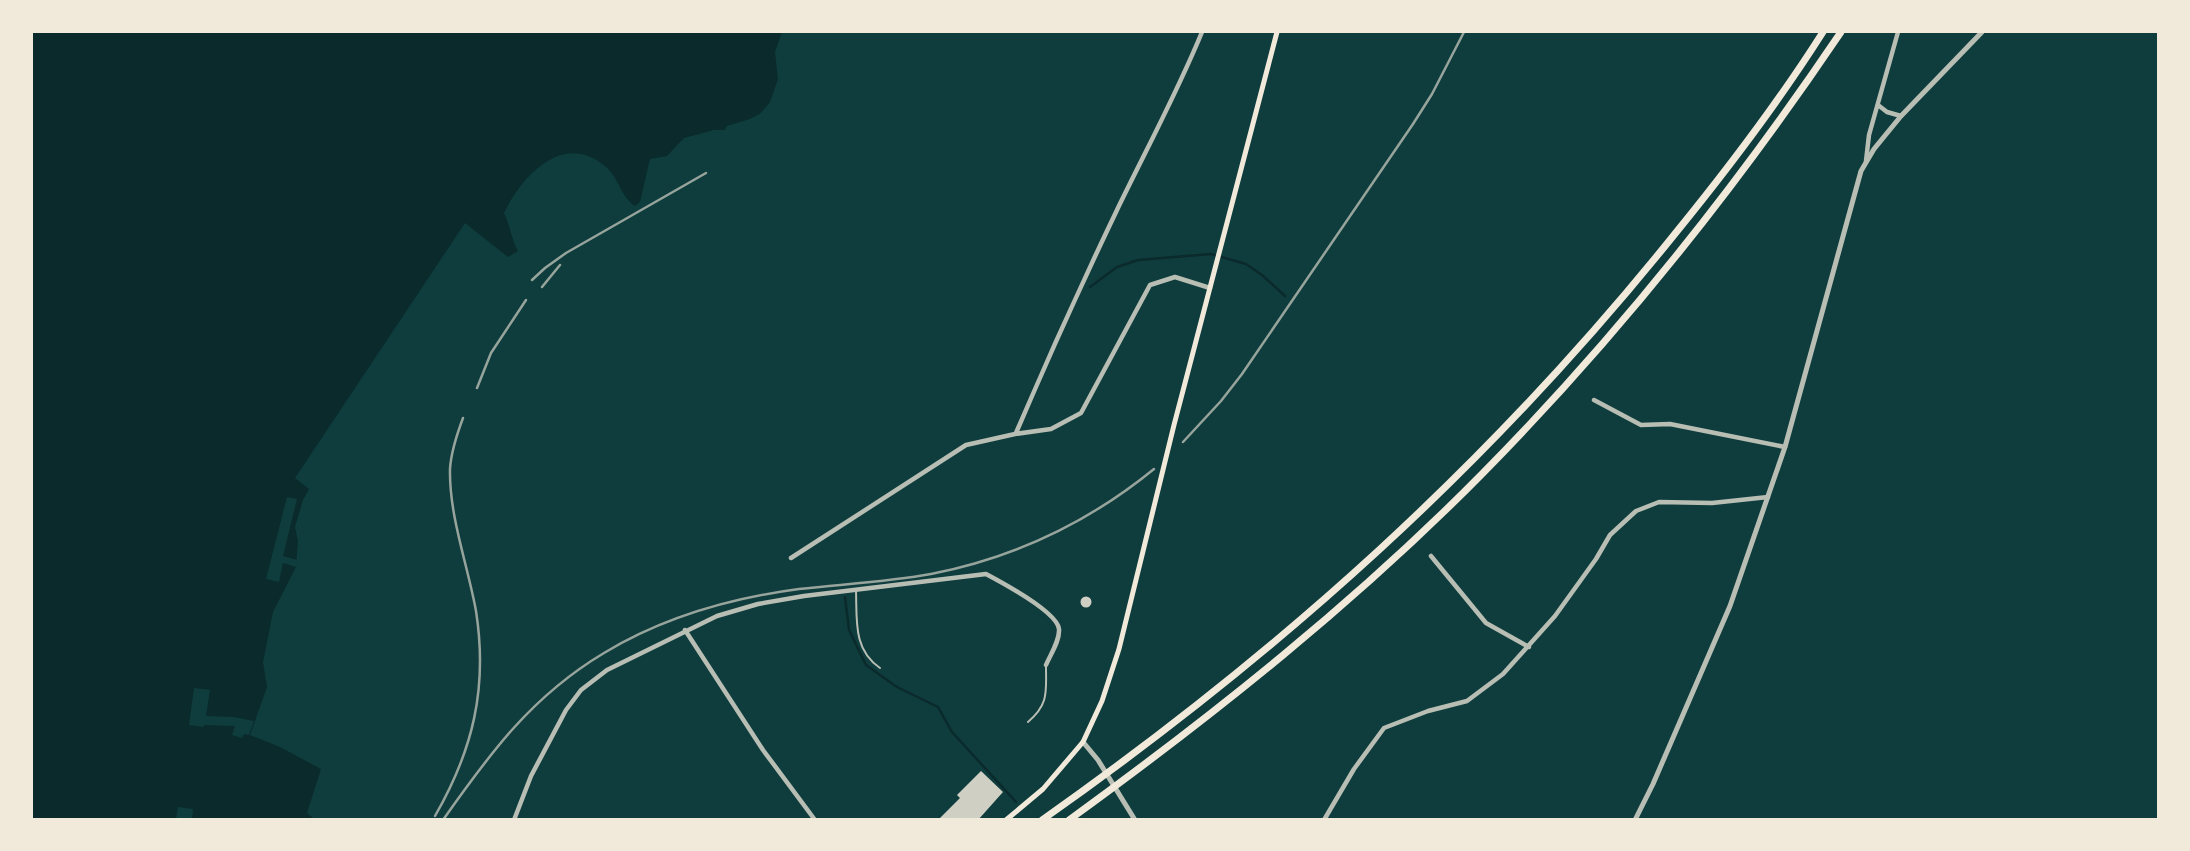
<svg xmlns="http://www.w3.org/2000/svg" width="2190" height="851" viewBox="0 0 2190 851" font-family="'Fira Sans Condensed',sans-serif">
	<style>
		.water { fill: #0a2a2b }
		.pier { fill: #0f3d3e }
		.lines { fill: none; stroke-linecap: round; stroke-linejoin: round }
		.stream { stroke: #0a2a2b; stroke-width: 2.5 }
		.building { fill: #cfcfc3 }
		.service { stroke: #b8beb3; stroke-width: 2 }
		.minor { stroke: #b8beb3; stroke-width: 4.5 }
		.tertiary { stroke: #b8beb3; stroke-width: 5 }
		.secondary { stroke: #f1e9da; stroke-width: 5 }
		.trunk { stroke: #f1e9da; stroke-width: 7 }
		.rail { stroke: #97a49c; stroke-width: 2.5 }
	</style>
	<rect width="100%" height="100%" fill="#0f3d3e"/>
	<path class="water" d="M32 32H782L775 52 778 79 770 102 761 113 750 119 727 126 725 130H714L684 138 667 156 650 159 640 202 635 206C621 197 619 179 607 168 565 129 522 175 504 213 510 225 511 238 518 251L508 257 465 223 295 478 309 489 303 500 295 527 298 541 296 567 273 612 263 662 267 687 250 735 280 747 321 769 307 813 314 819H32Z"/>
	<path class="pier" d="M287 497 297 499 283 556 297 560 296 567 283 563 279 582 266 579Z
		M194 688 210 690 206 716 234 717 254 721 249 735 244 734 242 738 232 735 235 726 204 725V727L189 725Z
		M178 807 193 809 192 819H176Z"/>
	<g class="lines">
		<path class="stream" d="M1090 287 1117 267 1138 260 1211 254 1246 264 1262 275 1285 296
			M845 597 849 630 866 665 897 687 938 707 952 732 1016 802"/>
	</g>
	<path class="building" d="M1080.5 602a5.5 5.5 0 1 1 11 0a5.5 5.5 0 1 1-11 0Z
		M981 771 1003 792 978 820H938L960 798 957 795Z"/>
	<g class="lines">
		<path class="service" d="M856 591C857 620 853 650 880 668
			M1028 722C1049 704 1046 692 1046 667"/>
		<path class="minor" d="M1878 105 1887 112 1901 116
			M1866 161 1869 135 1898 32
			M1594 400 1641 425 1670 424 1785 447
			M1016 433C1048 358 1082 283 1117 210 1146 150 1177 93 1202 32
			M1431 556 1486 623 1529 647
			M791 558 966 445 1015 434 1051 429 1081 413 1150 285 1175 277 1210 288
			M685 630 763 750 815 820
			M514 820 531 776 566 710 581 690 607 670 717 616 758 604 804 596 986 574C1001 582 1057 612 1059 629 1060 641 1050 655 1046 665
			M1324 820 1354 769 1384 728 1428 711 1467 701 1503 674 1555 616 1596 559 1610 535 1636 511 1659 502 1712 503 1768 497"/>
		<path class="tertiary" d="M1083 742 1098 760 1135 820
			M1635 820 1653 784 1730 606 1785 447 1861 171 1874 149 1901 116 1982 32"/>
		<path class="secondary" d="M1006 820 1043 789 1083 742 1102 701 1119 649 1174 425 1277 32"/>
		<path class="trunk" d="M1042 820C1282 651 1490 464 1674 235 1727 170 1778 103 1823 32
			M1069 820C1215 714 1357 601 1483 473 1617 337 1735 189 1841 32"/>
		<path class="rail" d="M532 280 545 268 566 253 706 173
			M542 287 560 265
			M477 388 491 353 526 300
			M1183 442 1221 401 1242 374 1413 124 1432 94 1464 32
			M435 816C473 750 488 688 476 611 468 566 449 516 450 469 451 452 457 434 463 418
			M443 820C490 753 532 696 604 653 662 618 731 598 799 589 843 584 887 582 931 574 1013 558 1089 522 1154 469"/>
	</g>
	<rect width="2190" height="851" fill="none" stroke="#f1e9da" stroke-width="66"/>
</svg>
